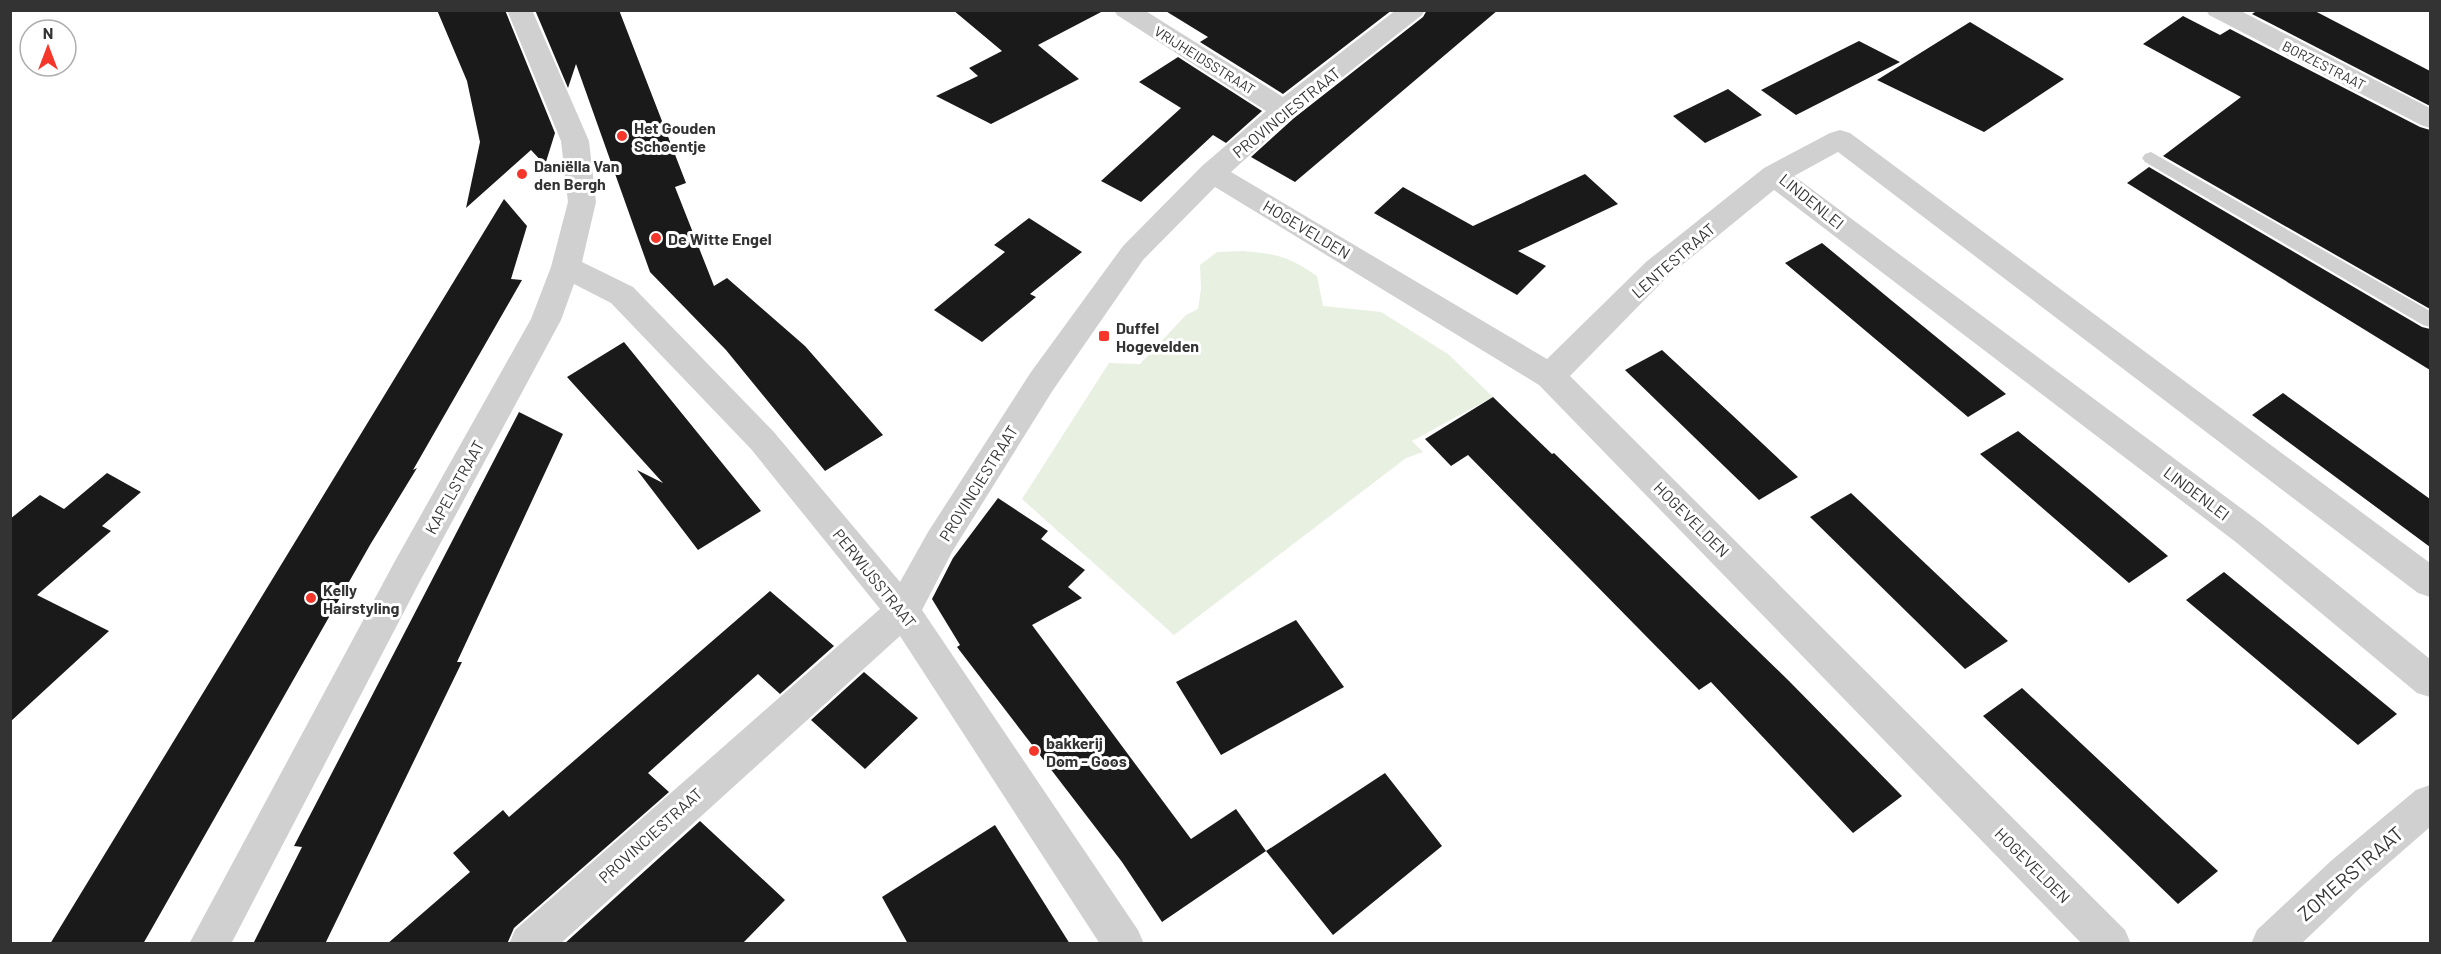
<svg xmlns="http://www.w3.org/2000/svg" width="2441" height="954" viewBox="0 0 2441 954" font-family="Barlow,sans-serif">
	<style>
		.green { fill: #e7f0e1 }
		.building { fill: #1a1a1a }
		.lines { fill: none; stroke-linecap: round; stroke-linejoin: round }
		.service { fill: #d0d0d0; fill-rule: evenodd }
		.minor { fill: #d0d0d0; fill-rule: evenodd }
		.poi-dot { fill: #f5362a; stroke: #fff; stroke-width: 2 }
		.labels { text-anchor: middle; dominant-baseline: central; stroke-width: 6; stroke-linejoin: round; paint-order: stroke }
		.far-street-label { font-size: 14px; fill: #333; stroke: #fff }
		.street-label { font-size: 16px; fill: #333; stroke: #fff }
		.poi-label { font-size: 16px; font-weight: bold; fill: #333; stroke: #fff; text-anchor: start }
		.near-street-label { font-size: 20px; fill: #333; stroke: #fff }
	</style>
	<rect width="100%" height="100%" fill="#fff"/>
	<path class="green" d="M1243 251C1278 254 1288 256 1317 276L1323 306 1381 312 1448 354 1493 397 1412 441 1423 452 1406 458 1174 635 1022 499 1109 363 1140 364 1186 315 1198 309 1201 289 1200 265 1217 252Z"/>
	<path class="building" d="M437 10H505L555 133 545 165 531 150 466 208 480 142 467 81Z
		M535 10H619L686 183 675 187 714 286 727 278 805 346 883 435 825 471 726 350 650 272 576 64 568 88Z
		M953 10H1105L1038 45 1079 79 991 124 936 96 978 76 969 68 1002 51Z
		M1164 10H1392L1283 94 1200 42 1208 37Z
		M1427 10H1498L1295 182 1251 157 1294 118 1423 17Z
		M2258 10H2313L2430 71V106L2252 14Z
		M2183 16 2220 35 2230 29 2420 127 2430 130V309L2163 156 2241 97 2143 44Z
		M1970 22 2064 79 1984 132 1877 80Z
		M1859 41 1900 62 1796 115 1761 90Z
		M1178 57 1262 111 1226 143 1213 135 1141 202 1101 181 1181 108 1139 82Z
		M1728 89 1762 115 1705 143 1673 116Z
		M2149 167 2422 327 2430 329V370L2127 183Z
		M1585 174 1618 204 1518 251 1546 266 1517 295 1374 213 1403 187 1473 226Z
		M504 199 527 226 511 279 522 280 413 470 417 468 370 545 143 944H50Z
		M1029 218 1082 252 1030 294 1036 297 982 342 934 310 1005 252 994 245Z
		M1822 243 1891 300 2006 394 1968 417 1785 263Z
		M624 342 761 511 698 550 637 470 663 483 567 377Z
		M1662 350 1730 413 1798 477 1759 500 1625 370Z
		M2283 393 2430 499V547L2252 415Z
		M1493 397 1552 454 1554 453 1789 681 1902 796 1853 833 1711 682 1699 690 1468 455 1451 466 1425 439Z
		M519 412 563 434 457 662H462L325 944H253L302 847 294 846Z
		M2018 431 2091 491 2168 556 2129 583 1980 454Z
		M107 473 141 492 102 526 111 531 37 595 109 631 10 722V519L40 495 64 509Z
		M1851 493 1966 602 2008 641 1965 669 1810 517Z
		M998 498 1048 531 1041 539 1085 570 1068 587 1082 598 1032 625 1191 839 1236 809 1266 851 1162 922 1122 862 957 647 960 645 932 599 953 558Z
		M2224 572 2307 640 2397 714 2358 745 2186 600Z
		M770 591 834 646 780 694 758 674 648 773 669 792 514 928 507 944H387L470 872 453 853 503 810 509 817Z
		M1296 620 1344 687 1221 755 1176 682Z
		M864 672 918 718 865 769 811 720Z
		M2022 688 2165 822 2218 871 2178 904 1983 716Z
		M1385 773 1442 846 1333 935 1266 851Z
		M700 821 785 900 742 944H564Z
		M995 825 1070 944H908L882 897Z"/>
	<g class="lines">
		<path class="service" d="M2151 152 2430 311V327L2423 325 2145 162 2142 158 2145 154Z"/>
		<path class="minor" d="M507 10H532L589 141 596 202 582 262 633 287 773 431 900 582 928 532 1031 372 1123 246 1202 166 1266 111 1117 15 1114 10H1144L1283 97 1396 10H1425L1422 15 1293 116 1231 172 1547 359 1646 262 1764 168 1830 133 1840 130 1850 133 2430 563V597L2418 593 1838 152 1794 176 2261 523 2430 659V697L2417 693 2237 543 1774 190 1666 278 1570 376 2125 930 2131 944H2082L1539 385 1215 187 1143 260 1053 390 952 552 922 610 1138 930 1144 944H1100L900 636 560 944H509L515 930 880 609 751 449 611 303 574 284 561 320 419 583 231 944H189L395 561 531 319 551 267 568 202 561 141Z
			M2206 10H2239L2430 108V128L2421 125 2209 15Z
			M2430 785V827L2360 888 2301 944H2251L2257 930 2332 860 2416 790Z"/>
	</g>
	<g class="poi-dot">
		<circle cx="622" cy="136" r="6"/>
		<circle cx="522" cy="174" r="6"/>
		<circle cx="656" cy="238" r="6"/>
		<rect x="1098" y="330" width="12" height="12" rx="3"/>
		<circle cx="311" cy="598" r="6"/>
		<circle cx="1034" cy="751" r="6"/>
	</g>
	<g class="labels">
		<g class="far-street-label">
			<text transform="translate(1205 60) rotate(32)">VRIJHEIDSSTRAAT</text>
			<text transform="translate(2324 65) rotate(27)">BORZESTRAAT</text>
		</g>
		<g class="street-label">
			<text transform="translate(1286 112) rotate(-39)">PROVINCIESTRAAT</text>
			<text transform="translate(1812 201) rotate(39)">LINDENLEI</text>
			<text transform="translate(1307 229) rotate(31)">HOGEVELDEN</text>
			<text transform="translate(1673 260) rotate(-41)">LENTESTRAAT</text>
			<text transform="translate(978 483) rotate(-58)">PROVINCIESTRAAT</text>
			<text transform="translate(454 487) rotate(-61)">KAPELSTRAAT</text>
			<text transform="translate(2197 493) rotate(37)">LINDENLEI</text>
			<text transform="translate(1692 519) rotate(45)">HOGEVELDEN</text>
			<text transform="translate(875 578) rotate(51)">PERWIJSSTRAAT</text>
			<text transform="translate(650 835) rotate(-42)">PROVINCIESTRAAT</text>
			<text transform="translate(2033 865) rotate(45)">HOGEVELDEN</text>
		</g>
		<g class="poi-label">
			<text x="634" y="127">Het Gouden<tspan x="634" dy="18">Schoentje</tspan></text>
			<text x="534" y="165">Daniëlla Van<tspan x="534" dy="18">den Bergh</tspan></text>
			<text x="668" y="238">De Witte Engel</text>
			<text x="1116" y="327">Duffel<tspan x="1116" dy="18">Hogevelden</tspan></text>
			<text x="323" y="589">Kelly<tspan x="323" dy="18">Hairstyling</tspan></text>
			<text x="1046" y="742">bakkerij<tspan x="1046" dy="18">Dom - Goos</tspan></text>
		</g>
		<g class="near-street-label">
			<text transform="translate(2350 873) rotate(-41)">ZOMERSTRAAT</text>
		</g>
	</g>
	<rect width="2441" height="954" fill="none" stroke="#333333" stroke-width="24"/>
	<g transform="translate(48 48)"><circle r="28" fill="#ffffff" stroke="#adadad" stroke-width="1.5"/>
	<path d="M0-4.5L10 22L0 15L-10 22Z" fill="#f5362a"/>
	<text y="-9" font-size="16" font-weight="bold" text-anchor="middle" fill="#333333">N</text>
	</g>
</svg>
